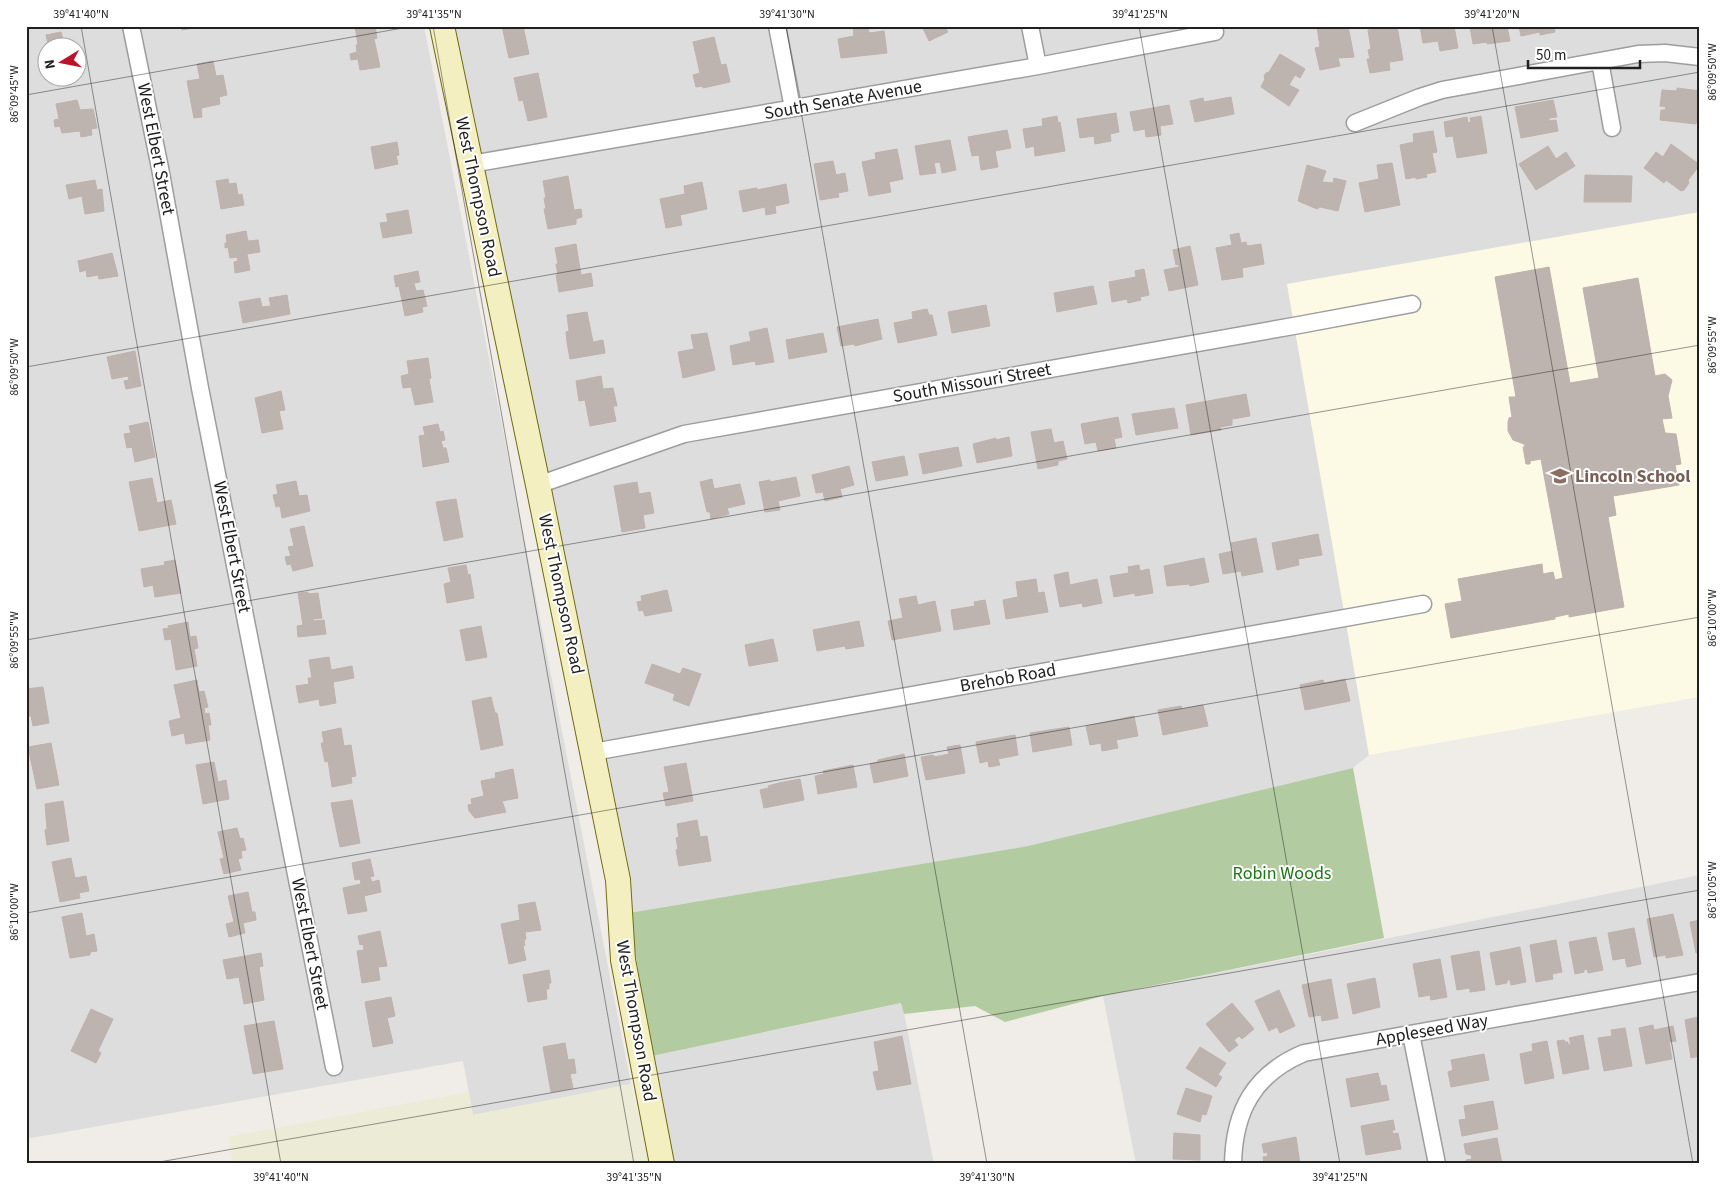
<svg xmlns="http://www.w3.org/2000/svg" width="1726" height="1190" viewBox="0 0 1726 1190" font-family="'Source Sans 3',sans-serif">
	<style>
		.residential { fill: #dedddd; fill-rule: evenodd }
		.education { fill: #fcf9e4 }
		.farmland { fill: #ecebd5 }
		.forest { fill: #b3cba0 }
		.building { fill: #bdb4b0; stroke: #c0b1ab }
		.lines { fill: none; stroke-linecap: round; stroke-linejoin: round }
		.street-casing { stroke: #9d9d9d; stroke-width: 19 }
		.secondary-casing { stroke: #6f6b0f; stroke-width: 26 }
		.street { stroke: #fff; stroke-width: 16 }
		.secondary { stroke: #f4efc1; stroke-width: 24 }
		.ticks { fill: none; stroke: #202020; stroke-width: 1; stroke-opacity: 0.45 }
		.labels { text-anchor: middle; dominant-baseline: central; stroke-width: 4; stroke-linejoin: round; paint-order: stroke }
		.street-label { font-size: 18px; fill: #202020; stroke: #fff }
		.education-label { font-size: 18px; font-weight: bold; fill: #785e54; stroke: #fff; text-anchor: start }
		.park-label { font-size: 18px; fill: #1c7616; stroke: #fff }
		.neatline { fill: none; stroke: #202020; stroke-width: 2 }
		.ticks-label { font-size: 12px; text-anchor: middle; fill: #202020 }
	</style>
	<rect width="100%" height="100%" fill="#f0ece7"/>
	<path class="residential" d="M26 26H424L631 1084 473 1115 463 1061 26 1139ZM48 48H78V78H48Z
		M453 26H1700V212L1287 284 1369 755 1353 768 1028 846 629 913Z
		M1700 875V1164H1136L1103 996Z
		M902 1003 934 1164H673L652 1056Z"/>
	<path class="education" d="M1700 212V697L1369 755 1287 284Z"/>
	<path class="farmland" d="M631 1084 649 1161 637 1164H233L228 1137 469 1092 473 1115Z"/>
	<path class="forest" d="M1353 768 1384 938 1103 996 1005 1022 975 1006 904 1014 901 1003 652 1056 629 913 1028 846Z"/>
	<path class="building" d="M181 26H205L182 30Z
		M355 26H375L377 38 374 39 380 67 360 70 358 59 351 60 350 54 357 52 356 45H358Z
		M502 26H523L529 54 509 58Z
		M853 26H868L869 33 884 31 887 53 841 58 838 39 854 36Z
		M922 26H946L945 27 948 32 929 41Z
		M1322 26H1348L1354 57 1338 58 1340 66 1320 70 1315 48 1320 47 1317 27Z
		M1392 26H1397L1403 60 1389 62 1390 70 1370 73 1367 59H1370L1368 50 1371 49 1368 30Z
		M1420 26H1454L1458 48 1440 51 1438 41 1423 43Z
		M1470 26H1507L1510 41 1487 44V42L1473 44Z
		M1519 26H1554L1555 32 1540 35V32L1521 36Z
		M61 32 63 40H64L67 48H49L46 35Z
		M714 37 721 65 726 64 730 82 703 88V86L696 87 693 75 700 73 693 42Z
		M1280 54 1305 69 1300 78 1295 75 1289 85 1299 90 1289 106 1261 87 1265 79 1264 76 1266 73 1269 72Z
		M213 61 216 76 223 75 227 95 219 97 220 104 201 108 202 117 194 118 187 81 200 79 197 64Z
		M48 63V75H46L44 64Z
		M538 73 547 117 528 121 523 100 519 101 514 78Z
		M1677 88 1700 91 1696 124 1660 120 1661 110H1665L1666 107 1660 106 1662 90 1677 91Z
		M1231 97 1234 114 1195 122 1190 101 1203 98 1204 102Z
		M77 100 80 110 93 109 97 128 91 129 92 135 81 137 80 131 62 133 60 126 55 127 54 120 59 119 56 104Z
		M1553 100 1557 117 1549 118V121L1556 120 1558 131 1521 138 1515 107Z
		M1169 105 1173 124 1160 126 1161 135 1146 137 1145 129 1134 131 1130 112Z
		M1116 113 1119 132 1110 134 1111 141 1095 144 1094 136 1080 138 1077 119Z
		M1057 116 1058 123 1060 122 1065 151 1035 156 1034 146 1026 148 1023 129 1043 126 1042 119Z
		M1481 116 1487 153 1457 158 1453 136 1446 137 1444 122 1467 117 1468 123 1471 122 1470 118Z
		M1007 130 1011 148 995 151 998 167 981 170 979 155 972 156 968 137Z
		M1433 131 1437 152 1432 153 1436 172 1426 174 1427 177 1416 179V177L1406 179 1400 145 1414 142 1413 134Z
		M950 140 956 170 942 173 940 162 934 163 936 173 920 175 915 146Z
		M397 142 399 155 396 156 398 164 375 169 371 147Z
		M1671 144 1700 165 1688 180 1689 183 1684 190 1681 191 1666 180 1664 183 1644 168 1656 152 1663 157Z
		M1548 146 1556 159 1566 152 1575 166 1536 190 1519 164Z
		M897 149 903 179 889 182 891 192 869 196 862 162 876 159 875 153Z
		M833 161 836 175 845 173 848 191 838 193 839 197 820 200 814 164Z
		M1392 163 1400 205 1365 212 1359 183 1379 179 1377 165Z
		M1307 165 1326 171 1322 182 1333 183 1334 178 1346 181 1338 211 1320 207 1317 209 1298 201Z
		M1585 175 1632 176 1631 202H1584Z
		M568 176 574 210 581 209 582 217 576 219V224L548 229 544 209H546L544 198H546L543 181Z
		M228 179 229 184 236 183 238 195 242 194 244 205 221 209 216 181Z
		M95 180 97 190 102 189 104 211 85 214 82 196 69 199 66 185Z
		M702 182 707 209 680 215 682 225 666 228 660 199 685 194 684 186Z
		M786 184 789 203 775 206 776 213 766 215 765 207 743 212 739 191 757 188V190Z
		M408 210 412 233 383 238 380 223 388 222 386 214Z
		M246 231 248 241 258 240 260 252 247 254 250 270 235 273 234 262 238 261 237 257 230 258 228 247 225 248V243H227L226 235Z
		M1239 233 1241 243 1246 242 1247 246 1261 244 1264 264 1242 268 1243 277 1222 280 1216 248 1232 245 1230 235Z
		M576 244 581 275 591 273 593 286 559 292 556 275H558L556 264H558L555 248Z
		M1190 246 1198 285 1169 291 1164 270 1179 267 1178 264 1176 265 1173 250Z
		M112 253 118 276 99 279 98 275 87 277 86 270 80 272 78 261Z
		M1549 267 1570 383 1599 378 1583 288 1638 278 1655 376 1665 374 1672 380 1668 396 1672 418 1662 419 1665 433 1676 434 1681 464 1675 465 1679 485 1613 496 1616 515 1608 517 1624 607 1569 617V614L1555 617V619L1451 638 1445 604 1462 601 1458 579 1542 564 1543 574 1553 572 1555 580 1563 578 1541 459 1530 461V464H1526L1523 447H1525L1524 444 1513 440 1508 431V422L1509 418 1512 417 1509 397H1516L1495 277Z
		M1144 269 1149 295 1140 297 1141 300 1128 303 1127 299 1112 302 1109 282 1136 277 1135 271Z
		M418 271 420 282 414 283 416 291 423 290 427 306 422 307 423 312 405 316 399 286 396 287 394 276Z
		M1093 286 1097 304 1057 312 1054 293Z
		M287 295 290 314 243 323 239 302 260 298 262 307 271 306 269 298Z
		M986 305 990 326 952 333 948 312Z
		M927 309 929 315H932L937 335 898 343 894 323 913 319 912 312Z
		M587 312 593 342 603 340 605 353 570 359 567 342 566 332 569 331 567 315Z
		M878 319 882 339 855 346 854 344 841 346 837 327Z
		M767 328 774 362 756 365 755 361 733 365 730 346 751 341 749 332Z
		M707 333 715 370 683 378 678 352 694 349 691 335Z
		M823 333 827 352 789 359 786 340Z
		M135 351 141 386 126 389 124 381 129 380 128 376 112 379 107 357Z
		M428 358 431 378 429 379 433 402 415 405 411 387 403 388 401 376 409 374 407 361Z
		M601 376 603 389 613 388 617 406H613L616 421 590 426 585 400 579 401 576 381Z
		M281 391 285 410 279 411 283 429 262 433 255 398Z
		M1246 394 1250 416 1232 419V425L1220 427 1221 430 1191 435 1186 405Z
		M1174 408 1178 428 1136 435 1132 414Z
		M1118 417 1122 437 1114 439 1116 448 1098 451 1096 442 1085 444 1081 424Z
		M148 422 155 457 135 462 132 447 127 448 124 434 131 433 129 426Z
		M438 424 440 432 443 431 445 440 441 441 443 448H446L449 462 423 467 419 436 425 435 423 427Z
		M1051 429 1054 443 1063 441 1067 459 1058 461V465L1038 469 1031 432Z
		M1009 437 1012 456 977 463 973 444 996 438V440Z
		M958 447 962 466 923 474 919 454Z
		M904 456 908 475 876 481 872 462Z
		M849 466 854 485 840 489 842 497 825 501 823 492 816 493 812 475Z
		M796 477 800 496 778 501 780 510 765 512 759 482 770 480V482Z
		M152 478 157 503 171 500 176 524 139 531 129 482Z
		M712 479 714 489 740 484 745 504 727 508 729 514 711 519 710 512H707L700 482Z
		M296 481 299 496 307 495 310 511 282 518 280 506 276 507 273 495 278 494 276 485Z
		M637 482 639 494 650 492 654 513 643 515 645 528 622 532 614 486Z
		M456 499 463 537 444 541 436 502Z
		M304 526 313 566 293 571 291 564 287 565 285 557 291 556 288 547 294 546 290 529Z
		M1318 534 1322 555 1298 559 1299 565 1277 570 1272 543Z
		M1256 538 1263 572 1242 576 1241 571 1223 574 1219 554 1233 551 1231 543Z
		M1204 558 1209 582 1190 586 1189 584 1167 586 1164 566Z
		M175 560 181 593 155 597 153 585 144 587 141 569 165 565 164 562Z
		M466 565 468 575 470 574 474 598 447 603 444 584 451 582 448 568Z
		M1139 565 1140 571 1149 569 1153 593 1135 596V593L1114 597 1110 576 1129 573 1128 567Z
		M1068 572 1070 585 1097 579 1102 603 1083 607 1082 603 1060 607 1054 575Z
		M1036 579 1038 593 1044 592 1048 612 1006 619 1003 600 1018 597 1016 582Z
		M667 590 672 611 645 616 643 610 639 611 637 602 642 601 641 596Z
		M308 592V594L318 593 322 618 313 619V621L324 620 326 634 298 637 297 626 303 625 298 593Z
		M916 596 918 605 935 601 941 631 892 640 888 621 903 618 899 599Z
		M985 600 990 624 954 630 951 610 975 606 974 602Z
		M859 621 864 646 846 649 845 646 817 651 813 630Z
		M188 622 190 637 196 636 198 648 194 649 197 666 176 670 171 639 165 640 163 629 169 628 168 626Z
		M481 626 487 657 466 661 460 630Z
		M773 639 778 661 749 666 745 645Z
		M329 657 331 670 352 666 354 678 333 682 336 703 320 706 319 699 299 703 296 686 309 684 308 678H312L309 660Z
		M652 664 680 674 683 668 701 674 689 706 673 700 675 694 645 683Z
		M1345 679 1350 701 1305 710 1300 685 1323 680 1324 683Z
		M197 680 199 692 204 691 208 707 204 708 205 714 209 713 211 725H208L210 740 186 744 184 733 172 736 169 721 181 718 174 685Z
		M43 687 49 723 33 726 31 716H26V689Z
		M491 697 495 713H497L503 745 481 750 472 701Z
		M1203 705 1208 726 1163 735 1158 710 1181 706 1182 709Z
		M1134 716 1138 736 1116 740 1118 748 1102 751 1101 743 1090 745 1086 726Z
		M1069 727 1072 745 1033 752 1030 733Z
		M341 728 344 746 351 745 356 776 351 777 352 783 332 787 328 761 325 762 321 743H324L322 732Z
		M1015 735 1018 755 998 759 1000 765 989 767 988 761 980 763 976 742Z
		M51 743 59 785 37 789 28 747Z
		M960 745 965 773 926 780 921 757 933 755 934 757 949 754 947 747Z
		M904 754 908 776 874 783 870 764 878 762V760Z
		M214 762 218 782 226 780 229 799 203 804 196 765Z
		M686 763 693 801 666 806 663 793 669 792 664 767Z
		M853 765 857 787 818 794 815 776 824 774 823 771Z
		M513 769 518 798 502 801 506 812 475 818 469 811 468 805 472 804 471 799 484 796 481 781 496 778 495 773Z
		M800 779 804 800 764 808 760 790 769 788 768 786 779 783Z
		M352 800 360 843 340 847 331 803Z
		M63 801 69 841 47 845 45 830 47 829 45 804Z
		M697 820 700 837 707 836 711 861 679 866 676 850 678 849 676 838 679 837 677 824Z
		M237 828 240 839 243 838 246 850 241 851 242 858 238 859 241 870 224 874 220 859 224 858 218 832Z
		M71 858 75 878 86 876 89 891 79 893 80 898 60 902 52 862Z
		M370 859 374 876 370 877 372 882 379 880 381 892 364 896 367 911 348 914 343 888 361 884 360 879 355 880 352 863Z
		M248 892 252 912H255L256 920 243 923 245 933 229 937 226 924 234 922 228 896Z
		M535 902 541 930 525 932 526 939 524 940 525 945 523 946 526 960 509 964 501 924 520 920 518 905Z
		M82 913 86 936 94 934 97 951 90 952V955L70 958 62 917Z
		M1673 914 1683 955 1666 958V955L1654 957 1647 919Z
		M1700 920V952L1696 953 1690 922Z
		M1634 928 1641 964 1627 967 1625 958 1613 960 1608 933Z
		M380 931 387 966 378 967 380 980 362 983 357 951 364 950 363 944 360 945 358 936Z
		M1596 937 1603 970 1588 973 1587 969 1584 970V972L1575 974 1569 942Z
		M1556 940 1562 972 1552 974 1553 979 1536 982 1530 945Z
		M1520 947 1526 982 1511 985 1510 980H1507V983L1496 985 1490 953Z
		M1479 951 1485 990 1470 992V988L1457 990 1451 956Z
		M261 953 263 966 259 967 264 1000 244 1004 239 977 227 979 223 960Z
		M1440 959 1447 997 1431 1000 1430 995 1419 997 1413 964Z
		M549 970 551 983H549V989H546L547 999 528 1002 523 975Z
		M1375 978 1380 1007 1353 1014 1347 984Z
		M1331 979 1338 1018 1322 1021 1321 1015 1309 1017 1302 985Z
		M1279 990 1295 1026 1280 1033 1277 1027 1269 1031 1255 1001Z
		M391 997 395 1016 387 1018 393 1043 373 1047 365 1002Z
		M1232 1003 1254 1029 1242 1039 1239 1036 1234 1040 1238 1045 1229 1052 1206 1024Z
		M91 1009 113 1019 98 1051 101 1053 96 1063 71 1051Z
		M1700 1015V1056L1691 1058 1685 1020 1698 1017V1016Z
		M274 1021 283 1069 253 1074 244 1026Z
		M1653 1025 1654 1030 1673 1026 1676 1041 1669 1042 1672 1059 1646 1064 1639 1028Z
		M1625 1028 1632 1066 1604 1071 1598 1038 1612 1036 1611 1030Z
		M1583 1035 1589 1069 1563 1074 1557 1041 1564 1040 1565 1042H1568V1045L1571 1044 1569 1038Z
		M902 1036 911 1084 877 1090 873 1072 879 1071 874 1042Z
		M1547 1041 1554 1078 1525 1084 1520 1054 1533 1051 1532 1044Z
		M565 1043 568 1060 574 1059 576 1073 570 1074 573 1088 551 1092 543 1047Z
		M1200 1047 1226 1063 1218 1075 1222 1077 1216 1087 1186 1068Z
		M1484 1054 1489 1080 1451 1087 1448 1072 1453 1070 1451 1060Z
		M1378 1073 1381 1086 1386 1085 1389 1100 1351 1107 1346 1079Z
		M1186 1088 1212 1096 1206 1115 1202 1114 1200 1122 1177 1114Z
		M1493 1101 1498 1129 1462 1136 1459 1120 1466 1119 1464 1106Z
		M1393 1120 1395 1130H1392L1393 1134 1398 1133 1401 1149 1366 1155 1361 1126Z
		M1174 1133 1200 1135V1160L1173 1159Z
		M1296 1137 1300 1164H1264L1263 1157 1268 1156 1267 1152 1264 1153 1262 1144Z
		M1497 1138 1502 1164H1467L1466 1160 1472 1159 1471 1155 1466 1154 1464 1144Z"/>
	<g class="lines">
		<g class="street-casing">
			<path id="street" d="M131 26 160 168 200 388 334 1067
				M777 26 793 108
				M1030 26 1038 66
				M1600 61 1612 128
				M1355 123 1420 97 1442 90 1638 54 1665 53 1700 57
				M471 164 1038 66 1215 32
				M538 485 684 434 1299 325 1412 304
				M593 752 1423 604
				M1411 1034 1437 1164
				M1233 1164C1234 1111 1254 1074 1304 1053L1700 982"/>
		</g>
		<g class="secondary-casing">
			<path id="secondary" d="M442 26 538 485 618 880 623 960 662 1164"/>
		</g>
		<use href="#street" class="street"/>
		<use href="#secondary" class="secondary"/>
	</g>
	<path class="ticks" d="M81 26 281 1164M433 26 634 1164M786 26 987 1164M1139 26 1340 1164M1492 26 1693 1164M26 95 414 26M26 367 1700 72M26 640 1700 345M26 913 1700 617M148 1164 1700 890M1694 1164 1700 1163"/>
	<defs>
		<g id="school-bare" transform="scale(1.5)"><path d="M0-5L7-2L0 1L-7-2ZM-4 1L0 2.5L4 1V4Q0 6-4 4Z" fill="#8d6e63" stroke="#fff" stroke-width="2.5" paint-order="stroke"/></g>
	</defs>
	<g fill-rule="evenodd">
		<use href="#school-bare" x="1560" y="476"/>
	</g>
	<g class="labels">
		<g class="street-label">
			<text transform="translate(843 100) rotate(-10)">South Senate Avenue</text>
			<text transform="translate(156 149) rotate(79)">West Elbert Street</text>
			<text transform="translate(478 197) rotate(78)">West Thompson Road</text>
			<text transform="translate(972 383) rotate(-10)">South Missouri Street</text>
			<text transform="translate(232 547) rotate(79)">West Elbert Street</text>
			<text transform="translate(561 594) rotate(78)">West Thompson Road</text>
			<text transform="translate(1008 678) rotate(-10)">Brehob Road</text>
			<text transform="translate(310 944) rotate(79)">West Elbert Street</text>
			<text transform="translate(636 1021) rotate(80)">West Thompson Road</text>
			<text transform="translate(1432 1030) rotate(-10)">Appleseed Way</text>
		</g>
		<g class="education-label">
			<text x="1575" y="476">Lincoln School</text>
		</g>
		<g class="park-label">
			<text x="1282" y="873">Robin Woods</text>
		</g>
	</g>
	<rect width="1726" height="1190" fill="none" stroke="#ffffff" stroke-width="55"/>
	<g transform="translate(62 62) rotate(260)"><circle r="24" fill="#ffffff" stroke="#a6a6a6"/>
	<path d="M0-4L9 19L0 12L-9 19Z" fill="#bd122c"/>
	<text y="-8" font-size="14" font-weight="bold" text-anchor="middle" fill="#202020">N</text>
	</g>
	<path d="M1528 60v8h112v-8" fill="none" stroke="#202020" stroke-width="2.5"/>
	<text x="1536" y="60" font-size="15" fill="#202020" stroke="#ffffff" stroke-width="4" paint-order="stroke">50 m</text>
	<rect x="28" y="28" width="1670" height="1134" class="neatline"/>
	<g class="ticks-label">
		<text x="81" y="18">39°41'40"N</text>
		<text x="434" y="18">39°41'35"N</text>
		<text x="787" y="18">39°41'30"N</text>
		<text x="1140" y="18">39°41'25"N</text>
		<text x="1492" y="18">39°41'20"N</text>
		<text transform="translate(1712 72) rotate(-90)" y="4">86°09'50"W</text>
		<text transform="translate(14 94) rotate(-90)" y="4">86°09'45"W</text>
		<text transform="translate(1712 345) rotate(-90)" y="4">86°09'55"W</text>
		<text transform="translate(14 367) rotate(-90)" y="4">86°09'50"W</text>
		<text transform="translate(1712 618) rotate(-90)" y="4">86°10'00"W</text>
		<text transform="translate(14 640) rotate(-90)" y="4">86°09'55"W</text>
		<text transform="translate(1712 890) rotate(-90)" y="4">86°10'05"W</text>
		<text transform="translate(14 912) rotate(-90)" y="4">86°10'00"W</text>
		<text x="281" y="1181">39°41'40"N</text>
		<text x="634" y="1181">39°41'35"N</text>
		<text x="987" y="1181">39°41'30"N</text>
		<text x="1340" y="1181">39°41'25"N</text>
	</g>
</svg>
